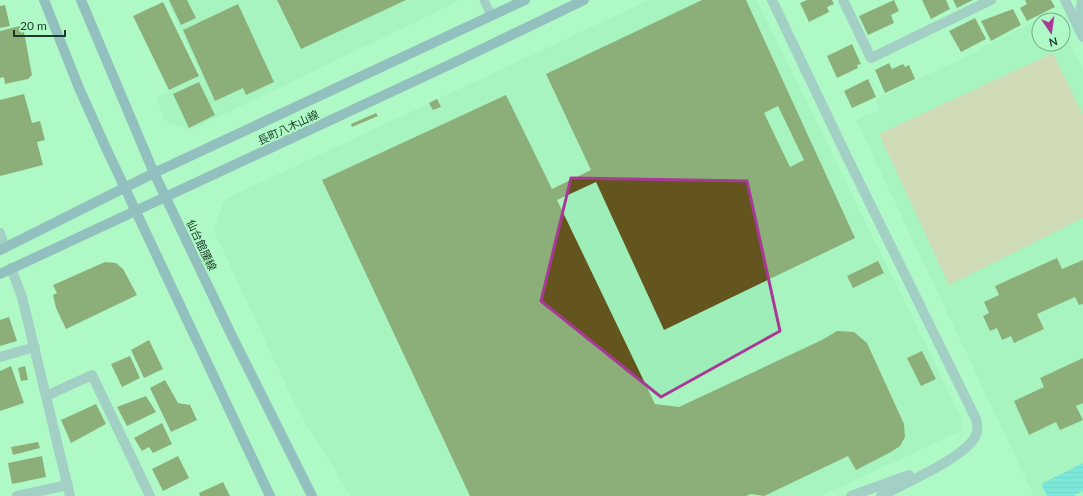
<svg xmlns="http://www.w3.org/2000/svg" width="1083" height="496" viewBox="0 0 1083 496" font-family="Lato,'Noto Sans JP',sans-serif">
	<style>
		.built { fill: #9deeb8 }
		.park { fill: #f7b5a4 }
		.water { fill: url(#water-rules) }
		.building { fill: #63551d; fill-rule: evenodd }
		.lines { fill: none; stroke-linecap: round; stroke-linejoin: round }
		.lane { stroke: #959ec4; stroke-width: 9 }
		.street { stroke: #959ec4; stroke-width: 10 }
		.secondary { stroke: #707bb3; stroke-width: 10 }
		.marked { fill: none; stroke: #a83996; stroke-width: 3; stroke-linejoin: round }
		.labels { text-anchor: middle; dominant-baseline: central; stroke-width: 4; stroke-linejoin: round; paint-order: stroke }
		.street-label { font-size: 11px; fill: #1c3a27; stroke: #aff9c7 }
	</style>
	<defs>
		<pattern id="water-rules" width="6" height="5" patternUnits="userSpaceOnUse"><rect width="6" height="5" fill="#3cd0ee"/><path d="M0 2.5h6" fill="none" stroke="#34b3cc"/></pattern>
	</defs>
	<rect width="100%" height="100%" fill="#aff9c7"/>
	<path class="built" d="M167 0H461L192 130 165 121 156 97 201 76Z
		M649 0H757L963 421 961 431 821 496H351L297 409 213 229 225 199Z
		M1054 11 1059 20H1039V44H1063V29L1083 70V496H1034L856 120 879 110 875 100 959 60Z"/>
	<path class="park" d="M1053 53 1083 115V218L949 285 879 134Z"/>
	<path class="water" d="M1083 463V491L1073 496H1047L1041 484Z"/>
	<path class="building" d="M169 0H187L196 18 181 25Z
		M277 0H406L301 49Z
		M702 0H746L855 238 664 330 596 182 557 200 655 404 679 407 822 340 837 331 854 332 867 343 904 424 905 437 900 446 891 452 856 470 848 456 764 496 751 494 746 496H470L322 180 506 95 552 189 591 170 546 74ZM778 106 804 160 790 167 764 113Z
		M807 0H832L834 4 827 7 829 12 809 22 800 3Z
		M894 0 899 11 891 15 894 23 868 35 859 16Z
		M922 0H946L950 9 931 19Z
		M953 0H973L957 8Z
		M1025 0H1051L1055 7 1027 21 1020 8 1027 4Z
		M163 2 199 76 169 90 133 16Z
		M238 4 274 82 246 95 243 88 215 101 183 30Z
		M5 5 10 26 0 28V6Z
		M1013 9 1021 25 991 41 981 21Z
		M975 18 986 39 961 52 949 31Z
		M20 26 21 33 24 32 32 75 28 79 5 84 4 77 0 78V31Z
		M852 44 861 64 857 65 858 68 837 78 827 56Z
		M889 63 892 69 903 64 905 67 909 65 915 79 885 93 875 70Z
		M868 79 876 97 852 108 844 91Z
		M199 82 215 115 189 128 173 94Z
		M24 94 32 123 40 121 45 140 37 142 43 165 0 176V100Z
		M437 99 441 107 433 110 429 103Z
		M376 113 378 116 352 127 351 124Z
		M1057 258 1062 269 1083 260V304L1079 305 1075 297 1037 314 1044 329 1014 343 1011 336 1002 340 997 328 990 331 983 316 989 313 984 302 999 295 995 286Z
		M878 261 884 273 853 288 847 276Z
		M105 262 116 263 123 269 137 295 66 329 56 308 53 295 57 293 53 285Z
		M9 317 17 341 0 346V320Z
		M149 340 163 369 144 378 131 350Z
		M922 351 936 379 921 386 907 358Z
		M130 356 140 378 122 387 111 364Z
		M1083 358V403L1076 406 1083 420 1060 430 1056 422 1029 435 1014 401 1044 387 1040 378Z
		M11 366 24 403 0 411V371Z
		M25 366 28 380 21 381 18 368Z
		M165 380 178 403 190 405 197 420 171 432 150 388Z
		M146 396 156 412 127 426 117 407Z
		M96 404 106 424 71 443 61 420Z
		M162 423 172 444 153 453 149 447 142 451 134 438Z
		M38 442 40 448 13 455 11 447Z
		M42 456 46 477 12 484 8 463Z
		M178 456 189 478 163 491 152 469Z
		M223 482 230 496H200L199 493Z"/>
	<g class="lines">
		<path class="lane" d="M484 0 491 15"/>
		<path class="street" d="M772 0 847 157 976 419C978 425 978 431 975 437 964 458 903 484 881 496
			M843 0 871 58 991 0
			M1065 0 1078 27
			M1082 0 1078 27 1083 37
			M0 233 5 248
			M11 268 22 297 70 496
			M0 357 35 347
			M46 396 92 375 150 496
			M17 496 68 485
			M851 496 909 475"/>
		<path class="secondary" d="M44 0 79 88 106 148 270 496
			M81 0 154 173 231 334 312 496
			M0 250 154 173 525 0
			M0 274 449 65 584 0"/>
	</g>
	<path d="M0 0H1083V496H0ZM571 178 747 181 780 331 661 397 541 301Z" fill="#aff9c7" fill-opacity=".55" fill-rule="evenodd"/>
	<path class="marked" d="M571 178 747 181 780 331 661 397 541 301Z"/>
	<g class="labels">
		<g class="street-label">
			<text transform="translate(288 127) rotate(-25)">長町八木山線</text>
			<text transform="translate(202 245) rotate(65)">仙台館腰線</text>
		</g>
	</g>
	<g transform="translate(1051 32) rotate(167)"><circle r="19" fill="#aff9c7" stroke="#74ad87"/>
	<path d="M0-3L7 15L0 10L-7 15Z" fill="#a83996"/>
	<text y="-6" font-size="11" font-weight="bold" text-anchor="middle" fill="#1c3a27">N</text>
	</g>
	<path d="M14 30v6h51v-6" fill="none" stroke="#1c3a27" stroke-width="2"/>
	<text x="20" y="30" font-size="12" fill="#1c3a27" stroke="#aff9c7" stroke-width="3" paint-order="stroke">20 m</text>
</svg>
